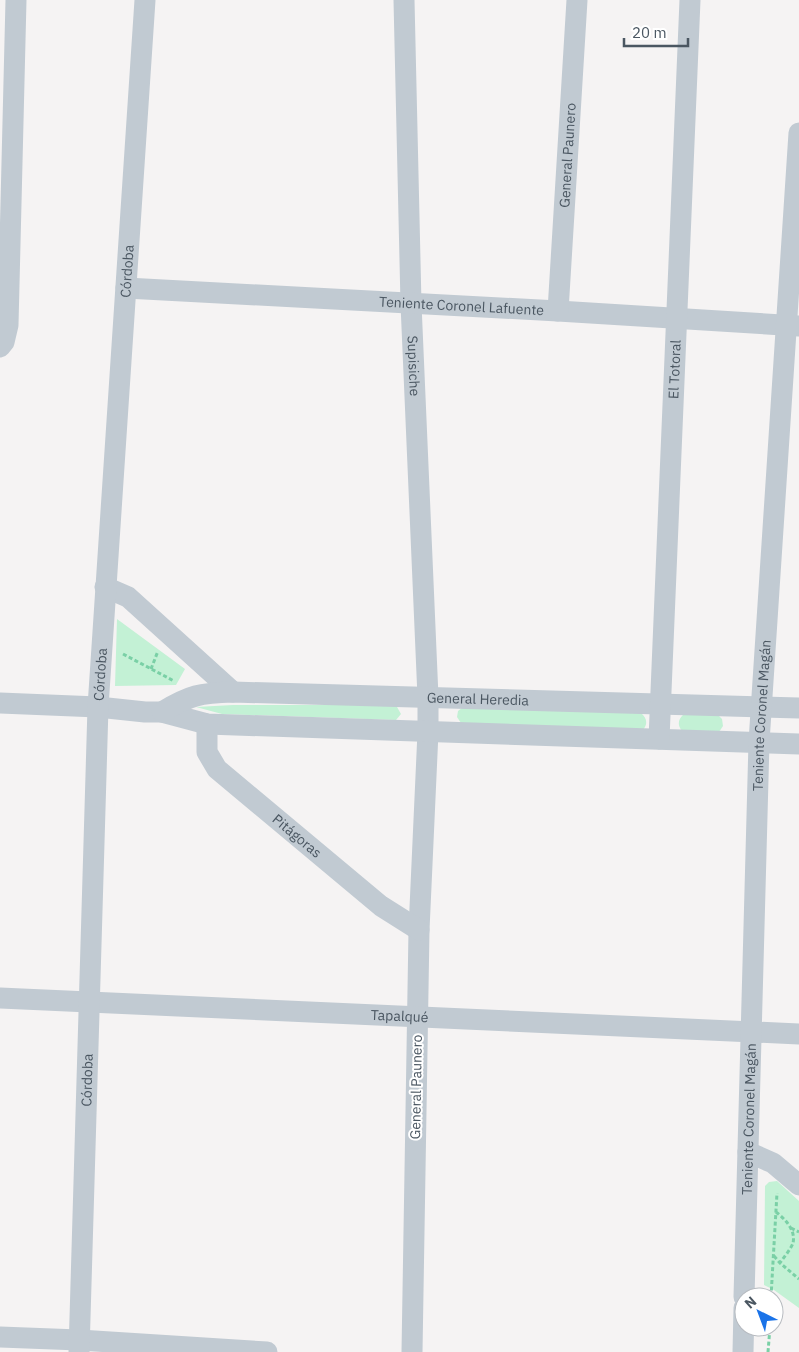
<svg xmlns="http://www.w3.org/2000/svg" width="799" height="1352" viewBox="0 0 799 1352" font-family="'IBM Plex Sans',sans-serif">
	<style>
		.green { fill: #c3f1d5 }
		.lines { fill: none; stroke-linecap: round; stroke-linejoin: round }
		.path { stroke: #7ad0a6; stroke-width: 3; stroke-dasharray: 4 2.5; stroke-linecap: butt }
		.minor { stroke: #c1cad2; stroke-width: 21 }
		.labels { text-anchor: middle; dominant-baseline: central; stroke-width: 4; stroke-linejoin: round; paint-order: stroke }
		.street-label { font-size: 14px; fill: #4a5661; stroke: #fff }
	</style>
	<rect width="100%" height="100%" fill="#f5f3f3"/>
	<path class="green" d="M117 619 185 669 176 685 115 686Z
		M233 705H392L397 707 401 714 396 720 222 714 196 707Z
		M462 708 641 713C647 718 648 724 643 730L461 723 457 717 458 711Z
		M684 714 718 715 722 719 723 726 719 732 682 731C677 725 678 719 684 714Z
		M777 1181 799 1201V1308L774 1290 764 1285 765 1186 769 1182Z"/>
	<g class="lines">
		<path class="path" d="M123 654 174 681
			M151 669 158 651
			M776 1212C785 1219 796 1230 793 1243 791 1249 784 1257 780 1263
			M791 1228 799 1232
			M774 1256 780 1263 799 1279
			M771 1297 777 1193
			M768 1352 770 1327"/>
		<g class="minor">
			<path id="s1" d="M404 0 411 304 428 697V732L419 930 412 1352"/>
			<path id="s2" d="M126 288 558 311 799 326"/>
			<path id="s3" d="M558 311 577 0"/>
			<path d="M0 347 4 342 8 325 16 0"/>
			<path d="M105 587 128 597 233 692"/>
			<path d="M0 703 98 707 145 712H162L207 724 799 744"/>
			<path id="s4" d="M162 712C190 695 200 693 233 692L799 708"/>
			<path id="s5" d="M207 724V752L217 769 381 906 419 930"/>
			<path id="s6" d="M659 739 690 0"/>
			<path id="s7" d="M0 998 799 1034"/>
			<path d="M748 1152 773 1163 799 1185"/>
			<path id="s8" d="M744 1297 759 742 799 133"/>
			<path d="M0 1337 79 1340 267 1352"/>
			<path id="s9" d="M79 1352 98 707 145 0"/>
			<path d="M743 1352 744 1308"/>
		</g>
	</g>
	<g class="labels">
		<g class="street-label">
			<text stroke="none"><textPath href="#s3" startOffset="156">General Paunero</textPath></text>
			<text stroke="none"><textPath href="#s9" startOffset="1082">Córdoba</textPath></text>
			<text stroke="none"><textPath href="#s2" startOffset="336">Teniente Coronel Lafuente</textPath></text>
			<text stroke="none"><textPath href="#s1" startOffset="366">Supisiche</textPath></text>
			<text stroke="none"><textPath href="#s6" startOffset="370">El Totoral</textPath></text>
			<text stroke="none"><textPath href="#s9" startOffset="678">Córdoba</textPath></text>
			<text stroke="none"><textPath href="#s4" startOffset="320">General Heredia</textPath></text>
			<text stroke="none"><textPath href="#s8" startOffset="582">Teniente Coronel Magán</textPath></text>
			<text stroke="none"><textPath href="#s5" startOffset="152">Pitágoras</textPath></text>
			<text stroke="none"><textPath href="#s7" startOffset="400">Tapalqué</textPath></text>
			<text stroke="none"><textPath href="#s9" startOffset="272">Córdoba</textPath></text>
			<text transform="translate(416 1087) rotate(-89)">General Paunero</text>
			<text stroke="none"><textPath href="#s8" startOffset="178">Teniente Coronel Magán</textPath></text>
		</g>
	</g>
	<g transform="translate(759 1312) rotate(318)"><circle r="24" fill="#ffffff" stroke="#b7bbc0"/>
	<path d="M0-4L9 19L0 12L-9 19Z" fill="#1a73e8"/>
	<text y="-8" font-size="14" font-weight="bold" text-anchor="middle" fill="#4a5661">N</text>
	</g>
	<path d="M624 38v8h64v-8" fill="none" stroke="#4a5661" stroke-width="2.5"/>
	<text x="632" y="38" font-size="15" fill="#4a5661" stroke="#ffffff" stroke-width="4" paint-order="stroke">20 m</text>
</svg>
